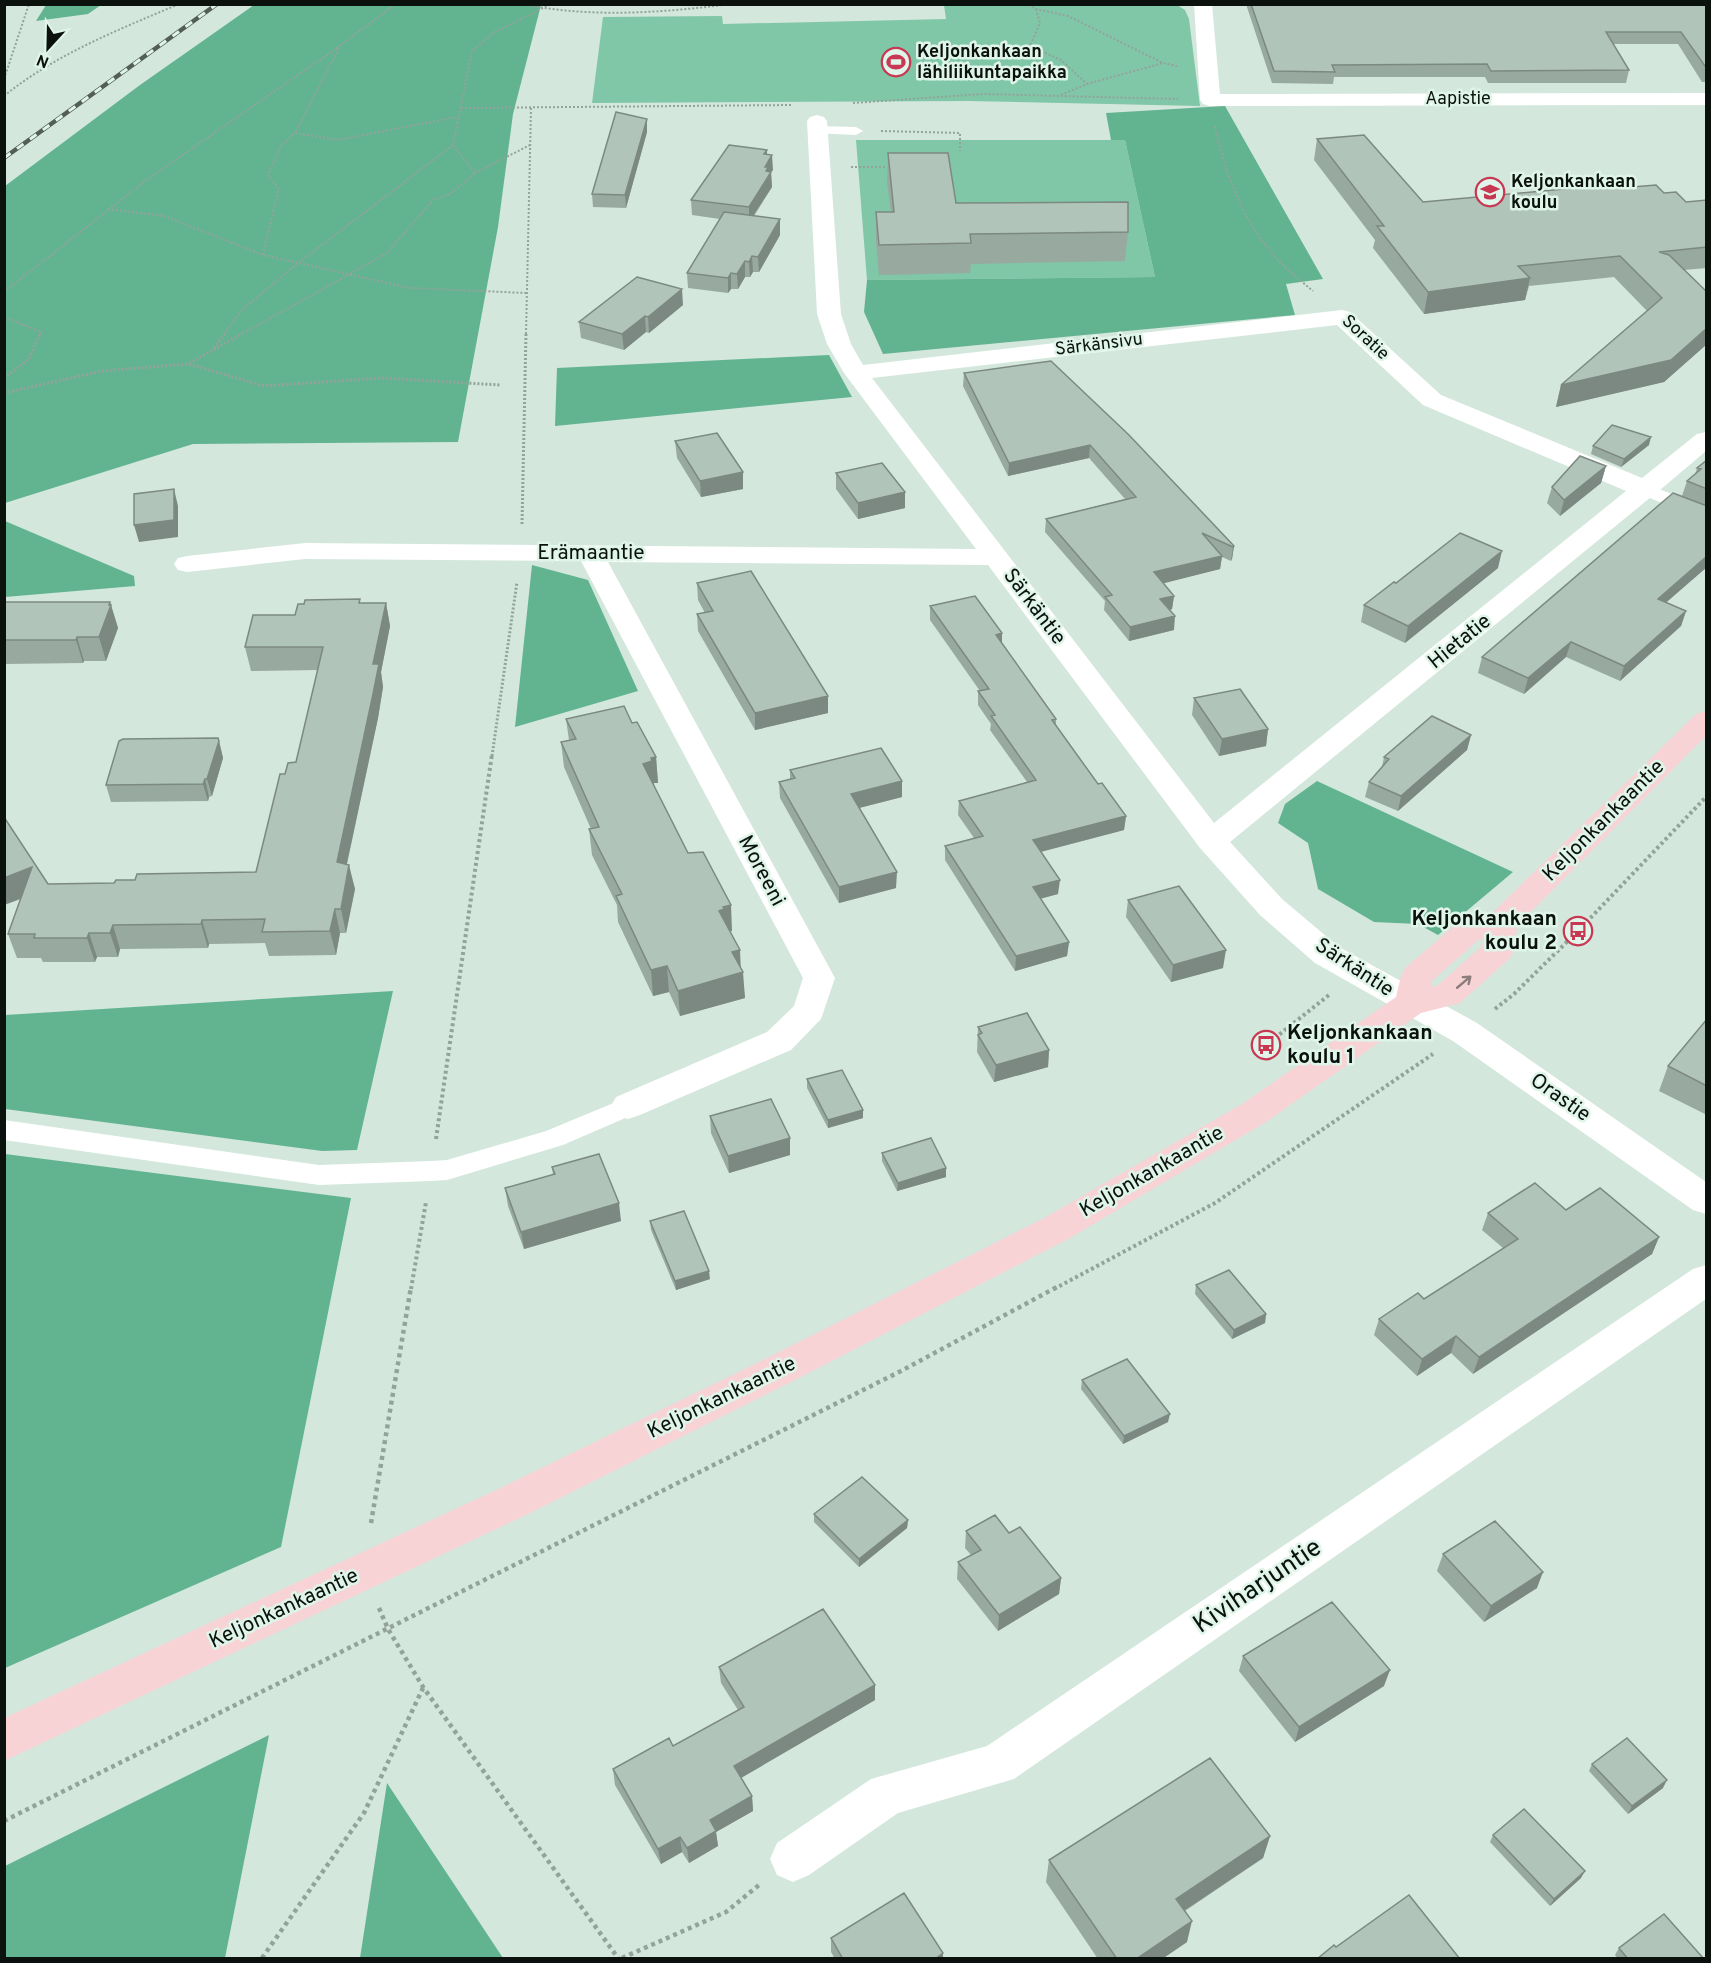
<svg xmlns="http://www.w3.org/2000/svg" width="1711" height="1963" viewBox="0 0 1711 1963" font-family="Overpass,sans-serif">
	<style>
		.green { fill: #80c7a7 }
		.forest { fill: #62b490 }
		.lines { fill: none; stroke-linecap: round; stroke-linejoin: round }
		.path-far3 { stroke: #93a39a; stroke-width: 2; stroke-dasharray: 2 2; stroke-linecap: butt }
		.path-far2 { stroke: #93a39a; stroke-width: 3; stroke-dasharray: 2 2; stroke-linecap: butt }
		.path-far1 { stroke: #93a39a; stroke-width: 4; stroke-dasharray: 3 3; stroke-linecap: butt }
		.path { stroke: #93a39a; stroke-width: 4.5; stroke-dasharray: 4 4; stroke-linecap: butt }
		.lane { fill: #fff; fill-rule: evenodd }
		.street { fill: #fff; fill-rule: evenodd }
		.secondary { fill: #f7d3d6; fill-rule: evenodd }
		.rail-casing { stroke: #535e58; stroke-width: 4.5 }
		.rail { stroke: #e0f5ea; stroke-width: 3; stroke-dasharray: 8; stroke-linecap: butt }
		.wall { fill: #98a9a0 }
		.shaded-wall { fill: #7c8982 }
		.building { fill: #b1c4ba; stroke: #7c8982; stroke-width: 1.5 }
		.oneway { stroke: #8d7c7c }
		.labels { text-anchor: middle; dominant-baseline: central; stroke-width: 5; stroke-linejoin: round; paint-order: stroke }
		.far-poi-label { font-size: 18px; font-weight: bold; fill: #0b120e; stroke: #e0f5ea; text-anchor: start }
		.far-street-label { font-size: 18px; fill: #0b120e; stroke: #e0f5ea }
		.street-label { font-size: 21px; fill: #0b120e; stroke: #e0f5ea }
		.poi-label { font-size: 21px; font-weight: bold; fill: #0b120e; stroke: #e0f5ea; text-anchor: end }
		.near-street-label { font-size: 26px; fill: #0b120e; stroke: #e0f5ea }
	</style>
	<rect width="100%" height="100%" fill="#d3e7dd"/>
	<path class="green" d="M1177 5 1185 10 1189 19 1200 106 968 101 592 103 603 17 722 16 723 24 946 19 944 5Z
		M856 140H1125L1155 277 867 280Z"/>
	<path class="forest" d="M46 5V4L101 5 88 14 36 21Z
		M254 5H541L513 114 498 227 458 442 193 444 5 503V186L140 85Z
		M1225 106 1323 279 1286 284 1295 315 883 354 864 312 867 280 1155 277 1125 140H1111L1106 113Z
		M829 355 852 397 555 426 557 368Z
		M5 521 134 576 135 586 5 597Z
		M532 565 588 580 638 691 515 727Z
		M1317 781 1513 872 1438 935 1418 924 1374 922 1318 889 1308 843 1278 823 1285 804Z
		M393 991 357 1150 322 1151 5 1109V1015Z
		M5 1154 351 1198 281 1547 5 1668Z
		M269 1735 225 1958H5V1866Z
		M387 1783 503 1958H360Z"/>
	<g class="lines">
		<path class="path-far3" d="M521 4C591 18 660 13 731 4
			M1029 4 1036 9 1068 16 1163 63 1177 66
			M1036 9 1040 23 1030 46 1061 60 1087 84
			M339 48 295 133 338 140 457 117
			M4 79 29 4
			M1061 95 1087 84 1163 63
			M4 96C56 54 118 30 179 4
			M853 103 983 94 1178 99
			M461 108 792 105
			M1215 126C1225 174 1244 224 1278 260 1289 271 1301 281 1313 291
			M881 131 960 133V151
			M851 167H886
			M475 173 530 145
			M108 209 164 216 263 255 410 288 527 293
			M263 255 279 189 268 175 281 146 295 133
			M4 292 145 181 334 50 396 4
			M4 317 41 332 40 334
			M224 334 243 309 297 264 453 145
			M242 334 387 253 433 200 450 194 475 173 453 145 472 51 493 33 551 4
			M526 334 531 108"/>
		<path class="path-far2" d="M214 348 226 332
			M189 364 264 386 382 378 500 385
			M4 378 29 359 41 332
			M4 393 102 371 188 364 245 332
			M522 524 526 332
			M492 756 517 582"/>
		<path class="path-far1" d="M1495 1009 1514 994 1578 931 1706 797
			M1256 1053 1329 995
			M436 1139 492 754
			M411 1289 426 1202
			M1054 1289 1215 1203 1433 1054"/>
		<path class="path" d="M371 1523 411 1287
			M379 1608 388 1629 423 1687 618 1958
			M4 1821 901 1371 1057 1287
			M262 1958 364 1813 423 1688
			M622 1958 726 1912 759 1885"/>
		<path class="lane" d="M818 126 856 127 863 131 856 135 813 133 811 130Z
			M1647 484 1706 508V521L1640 494 1638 490 1640 486Z
			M628 1097 637 1099 641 1106 637 1113 563 1145 447 1180 431 1181 319 1185 4 1140V1120L319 1165 431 1161 447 1160 546 1131Z"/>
		<path class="street" d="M1194 4H1212L1220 94 1706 93V105L1210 106 1203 104 1200 100Z
			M817 115 824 117 827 121 841 314 851 344 863 365 1342 310 1350 312 1441 395 1642 478 1697 434 1706 432V451L1660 490 1656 495 1651 497 1230 842 1282 899 1339 947 1477 1023 1706 1182V1214L1693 1210 1453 1041 1315 963 1260 915 1200 848 988 565 608 562 835 978 821 1019 791 1050 640 1115 628 1119 616 1115 611 1106 616 1097 767 1032 794 1006 803 978 581 561 305 559 187 572 178 570 174 564 178 558 187 556 305 543 976 549 844 373 827 344 817 314 807 121 810 117ZM1337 325 1423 405 1626 491 1214 823 872 378Z
			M1706 1265V1299L1014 1779 898 1813 809 1875 793 1882 777 1875 770 1859 777 1843 871 1779 987 1746 1693 1269Z"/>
		<path class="secondary" d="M1706 711V736L1517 926 1514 950 1510 958 1460 1003 1421 1013 1266 1122 1070 1238 793 1381 524 1516 4 1761V1718L496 1490 765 1359 1044 1218 1242 1104 1396 997 1401 976 1405 968 1455 925 1490 915 1696 714ZM1483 939 1482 946 1438 985 1431 987 1432 981 1477 941Z"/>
		<g class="rail-casing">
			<path id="rail" d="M4 158 217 4"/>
		</g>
		<use href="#rail" class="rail"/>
	</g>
	<path class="wall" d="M1246 4H1707V82H1702L1678 44H1613L1629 70 1626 83H1488L1485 77H1334L1333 84 1272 83Z
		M647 119V132L626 208 593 207 592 194Z
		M1317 139 1423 202 1632 187 1664 193 1686 202 1707 200V268L1684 270 1707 292V344L1664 382 1556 407 1561 385 1647 311 1614 277 1529 286 1525 300 1424 314 1373 248 1375 240 1314 160Z
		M888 153 956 203 1128 232 1125 261 971 264 970 273 879 275 876 242V212H891L887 182Z
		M767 154 773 170 771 172 772 187 754 216 780 219V235L759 272H753L750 277H745L738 289H731L728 293 688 288 687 273 720 219 692 215 691 200Z
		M683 305 649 333 646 332 624 350 581 338 579 322Z
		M1051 361 1234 546 1232 559 1231 561 1222 557 1220 569 1163 583 1174 596 1172 609 1170 610 1174 630 1129 641 1104 610 1105 601 1045 532 1046 519 1125 499 1089 458 1008 476 963 386 964 373Z
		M675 441 743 489 701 497 677 458Z
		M1649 445 1621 467 1591 454 1593 446Z
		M1707 460V567L1666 602 1686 611 1681 626 1620 681 1566 657 1524 694 1478 673 1482 657 1701 504 1682 496 1687 481 1695 475 1697 468Z
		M1606 466 1601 483 1560 516 1547 503 1552 487Z
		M836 473 905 492V508L858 519 836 489Z
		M1498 568 1405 643 1361 622 1364 605 1396 583Z
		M697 583 828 696V713L755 730 698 631 697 614 705 613 698 600Z
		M360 599V603H386L390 626 381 672 383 687 378 718 347 864 355 889 346 933H340L336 955 269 956 265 943 209 944 208 948 120 949 118 957H97L95 962H43L41 958H17L8 934 21 899 4 905 48 884 114 883 135 880 256 872 285 774 296 762 318 670 251 671 245 647 295 615Z
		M4 602 111 605 118 628 106 661H84L83 663 4 664Z
		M930 606 1002 633V643L1056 719V725L1098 784 1126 816 1124 830 1041 852 1058 894 1040 899 1069 942 1067 956 1015 971 945 860V846L974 838 958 815 959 801 1027 782 990 730 991 724 978 705V691H980L930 620Z
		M1194 698 1268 729 1266 746 1219 756 1192 715Z
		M566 719 632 723 656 757 658 783H654V786L688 853 732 931H730L741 968 745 998 680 1016 669 992 653 996 618 922 617 905 592 855 589 829H591L564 767 561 742 569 740Z
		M1471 735 1467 750 1398 811 1365 797 1369 782 1382 767 1384 757Z
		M219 741 223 758 212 796 209 797 208 801 111 802 106 785Z
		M790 770 902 797 859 808 896 888 839 903 780 798 779 782 790 779Z
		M1128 900 1223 968 1171 982 1126 917Z
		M1707 1019V1115L1659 1091 1668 1066Z
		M978 1027 1049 1050 1048 1067 994 1082 977 1052Z
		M807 1079 863 1118 828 1128 807 1088Z
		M710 1116 790 1155 729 1173 711 1133Z
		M882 1153 946 1177 897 1191 882 1161Z
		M552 1167 621 1221 524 1249 508 1206 505 1188 553 1175Z
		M1566 1210 1659 1237 1652 1254 1473 1374 1451 1353 1417 1376 1374 1335 1379 1319 1424 1299 1503 1248 1482 1230 1488 1213Z
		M650 1221 710 1279 676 1290 651 1230Z
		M1196 1285 1266 1314 1265 1323 1232 1339 1195 1294Z
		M1082 1380 1168 1422 1123 1444 1081 1389Z
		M814 1514 908 1520 907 1528 859 1567 814 1522Z
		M966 1531 1009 1533 1061 1578 1059 1594 998 1631 957 1579 958 1562 971 1555 965 1548Z
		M1443 1554 1537 1588 1484 1622 1437 1571Z
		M1243 1656 1384 1686 1295 1742 1239 1671Z
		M719 1667 875 1700 741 1777 752 1796 753 1811 716 1832 718 1846 689 1863 682 1852 661 1864 615 1785 613 1769 673 1746 738 1710 721 1683Z
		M1592 1764 1663 1788 1628 1814 1589 1771Z
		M1493 1835 1581 1878 1550 1906 1490 1842Z
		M1270 1836 1263 1858 1185 1911 1187 1942 1162 1959H1098L1046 1882 1049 1860Z
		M831 1938 943 1959H835L831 1952Z
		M1619 1948 1704 1959H1618L1615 1955Z"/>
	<path class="shaded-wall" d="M647 119V132L626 208 625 195Z
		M767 150V163L772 155 773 170 771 172 772 187 749 222V207L764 154Z
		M780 219V235L759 272 758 257Z
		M752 256 753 272 750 277 749 262Z
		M745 261V277L738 289 737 274Z
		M731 273V289L728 293V278Z
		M1530 278 1525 300 1424 314 1428 292Z
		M682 289 683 305 649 333 648 317Z
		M645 316 646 332 624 350 622 334Z
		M1707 328V344L1664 382 1556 407 1561 385Z
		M1651 437 1649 445 1621 467 1624 459Z
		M1090 445 1089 458 1008 476 1009 463Z
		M1606 466 1601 483 1560 516 1564 500Z
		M743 472V489L701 497 700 481Z
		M174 489 178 506V537L139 542 134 525Z
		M905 492V508L858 519V503Z
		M1234 546 1232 559 1231 561 1233 547Z
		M1502 551 1498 568 1405 643 1408 626Z
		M1222 556 1220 569 1153 586 1154 572Z
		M1707 556V567L1653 614 1658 599Z
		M1174 596 1172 609 1159 613 1160 599Z
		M110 602 118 628 106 661 99 637Z
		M386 603 390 626 381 672 383 687 378 718 342 886 337 862 373 664Z
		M1686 611 1681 626 1620 681 1624 666Z
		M1175 616 1174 630 1129 641 1130 627Z
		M1002 633V647L996 635Z
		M77 637 84 661 83 663 76 640Z
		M1571 642 1566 657 1524 694 1528 678Z
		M828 696V713L755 730V713Z
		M1268 729 1266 746 1219 756 1222 739Z
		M1471 735 1467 750 1398 811 1401 796Z
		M219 741 223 758 212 796 207 779Z
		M656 757 658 783H654V787L643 764 651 758Z
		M205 779 209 797 208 801 203 784Z
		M902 781V797L851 810V794Z
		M1126 816 1124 830 1032 854 1033 840Z
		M349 865 355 889 346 933 341 909Z
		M32 867 40 891 4 905V878Z
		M897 872 896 888 839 903V887Z
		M1060 880 1058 894 1031 901 1033 887Z
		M731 905 732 931 726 932 719 911 723 907Z
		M335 909 340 933 336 955 330 931Z
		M202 920 209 944 208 948 201 924Z
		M113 925 120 949 118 957 110 933Z
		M89 933 97 957 95 962 87 938Z
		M1069 942 1067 956 1015 971 1016 956Z
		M740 950 741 973 743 972 745 998 680 1016 678 991 732 952Z
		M1226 950 1223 968 1171 982 1173 965Z
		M667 966 669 992 653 996 651 970Z
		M1049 1050 1048 1067 994 1082 996 1065Z
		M863 1110V1118L828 1128V1120Z
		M790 1138V1155L729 1173 728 1156Z
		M946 1168V1177L897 1191 898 1183Z
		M619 1203 621 1221 524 1249 521 1232Z
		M1659 1237 1652 1254 1473 1374 1479 1357Z
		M709 1271 710 1279 676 1290 675 1281Z
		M1266 1314 1265 1323 1232 1339 1234 1330Z
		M1456 1336 1451 1353 1417 1376 1422 1359Z
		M1170 1414 1168 1422 1123 1444 1124 1436Z
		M908 1520 907 1528 859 1567V1559Z
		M1543 1572 1537 1588 1484 1622 1491 1606Z
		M1061 1578 1059 1594 998 1631 999 1615Z
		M1390 1670 1384 1686 1295 1742 1299 1727Z
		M875 1685V1700L736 1781 734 1766Z
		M1667 1780 1663 1788 1628 1814 1632 1806Z
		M752 1796 753 1811 716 1832 718 1846 689 1863 687 1848 710 1820Z
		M1270 1836 1263 1858 1170 1920 1176 1899Z
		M680 1837 682 1852 661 1864 658 1849Z
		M1585 1871 1581 1878 1550 1906 1554 1899Z
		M1192 1921 1187 1942 1162 1959H1136Z
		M943 1953V1959H935Z"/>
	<path class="building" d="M1251 4H1707V69L1681 32H1606L1629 70 1491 71 1487 64 1332 65 1335 72 1274 71Z
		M616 112 647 119 625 195 592 194Z
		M1364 135 1423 202 1628 183 1632 187 1656 185 1664 193 1676 192 1686 202 1707 200V247L1659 252 1669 255 1707 292V328L1671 360 1561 385 1662 298 1620 256 1518 266 1530 278 1428 292 1377 226H1384L1317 139Z
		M729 145 767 150 764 154 772 155 765 167H768L766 171 771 172 749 207 691 200Z
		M888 153H948L956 203 1128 202V232L970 234 971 243 879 245 876 212H894Z
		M724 212 780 219 758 257 752 256 749 262 745 261 737 274 731 273 728 278 687 273Z
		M637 277 682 289 648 317 645 316 622 334 579 322Z
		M1051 361 1129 435 1234 546 1233 547 1202 533 1222 556 1154 572 1174 596 1160 599 1175 616 1130 627 1105 597 1112 595 1046 519 1136 497 1090 445 1009 463 964 373Z
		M1612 425 1651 437 1624 459 1593 446Z
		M717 433 743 472 700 481 675 441Z
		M1580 456 1606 466 1564 500 1552 487Z
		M1707 460V489L1687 481 1701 469 1697 468Z
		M882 463 905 492 858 503 836 473Z
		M174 489V520L134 525V494Z
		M1673 493 1707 506V556L1658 599 1686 611 1624 666 1571 642 1528 678 1482 657Z
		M1460 533 1502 551 1408 626 1364 605 1394 582 1396 583Z
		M751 571 828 696 755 713 697 614 713 611 697 583Z
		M975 596 1002 633 996 635 1056 719 1052 720 1098 784 1102 783 1126 816 1033 840 1060 880 1033 887 1069 942 1016 956 945 846 983 836 959 801 1036 780 991 716 995 715 978 691 989 689 930 606Z
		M360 599 359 603H386L373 664H379L373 694 337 862 349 865 341 909H335L330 931 262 932 265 919 202 920 201 924 113 925 110 933H89L87 938H34L35 934H8L32 867 4 878V817L48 884 114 883 116 880H135L137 874 256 872 280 774H285L288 763 296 762 323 647H245L253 615H295L298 604H304L305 600Z
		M4 602H110L109 605H111L99 637H77L76 640H4Z
		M1240 689 1268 729 1222 739 1194 698Z
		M624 706 632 723 637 722 656 757 651 758 652 761 643 764 688 853 703 852 731 905 723 907 724 909 719 911 740 950 732 952 743 972 678 991 667 966 651 970 616 896 622 894 589 829 599 827 561 742 576 739 566 719Z
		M1432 716 1471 735 1401 796 1369 782 1389 759 1384 757Z
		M218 738 219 741 207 779H205L203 784 106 785 119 741 123 739Z
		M881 748 902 781 851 794 897 872 839 887 779 782 795 778 790 770Z
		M1179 886 1226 950 1173 965 1128 900Z
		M1027 1013 1049 1050 996 1065 978 1035 982 1033 978 1027Z
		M1707 1019V1086L1668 1066Z
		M842 1070 863 1110 828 1120 807 1079Z
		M771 1099 790 1138 728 1156 710 1116Z
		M931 1138 946 1168 898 1183 882 1153Z
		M599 1154 619 1203 521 1232 505 1188 555 1174 552 1167Z
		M1535 1183 1566 1210 1600 1188 1659 1237 1479 1357 1456 1336 1422 1359 1379 1319 1418 1293 1424 1299 1518 1239 1488 1213Z
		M684 1211 709 1271 675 1281 650 1221Z
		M1229 1270 1266 1314 1234 1330 1196 1285Z
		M1127 1359 1170 1414 1124 1436 1082 1380Z
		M862 1477 908 1520 859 1559 814 1514Z
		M995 1515 1009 1533 1020 1527 1061 1578 999 1615 958 1562 981 1550 966 1531Z
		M1495 1521 1543 1572 1491 1606 1443 1554Z
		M1332 1602 1390 1670 1299 1727 1243 1656Z
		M823 1609 875 1685 734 1766 752 1796 710 1820 716 1831 687 1848 680 1837 658 1849 613 1769 669 1738 673 1746 744 1707 719 1667Z
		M1627 1738 1667 1780 1632 1806 1592 1764Z
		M1210 1758 1270 1836 1176 1899 1192 1921 1136 1959H1117L1049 1860Z
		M1524 1809 1585 1871 1554 1899 1493 1835Z
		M904 1893 943 1953 935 1959H843L831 1938Z
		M1409 1895 1460 1959H1317L1334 1945 1336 1947Z
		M1664 1914 1704 1959H1628L1619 1948Z"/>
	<defs><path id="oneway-shaft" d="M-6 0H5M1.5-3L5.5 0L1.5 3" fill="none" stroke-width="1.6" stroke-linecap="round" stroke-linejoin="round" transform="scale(1.5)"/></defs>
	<use class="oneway" href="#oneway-shaft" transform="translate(1464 982) rotate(-40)"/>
	<defs>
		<g id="stadium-ring" transform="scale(1.5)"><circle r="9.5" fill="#e0f5ea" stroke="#c83852" stroke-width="1.5"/><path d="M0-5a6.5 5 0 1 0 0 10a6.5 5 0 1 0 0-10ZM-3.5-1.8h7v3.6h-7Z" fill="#c83852"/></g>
		<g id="school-ring" transform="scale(1.5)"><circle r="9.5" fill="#e0f5ea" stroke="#c83852" stroke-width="1.5"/><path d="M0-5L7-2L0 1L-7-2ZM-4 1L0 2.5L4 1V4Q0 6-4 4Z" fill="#c83852"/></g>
		<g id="bus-ring" transform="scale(1.5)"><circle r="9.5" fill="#e0f5ea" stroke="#c83852" stroke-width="1.5"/><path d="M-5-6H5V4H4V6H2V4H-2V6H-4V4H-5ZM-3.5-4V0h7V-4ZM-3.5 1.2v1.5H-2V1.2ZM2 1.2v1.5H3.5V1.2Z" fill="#c83852"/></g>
	</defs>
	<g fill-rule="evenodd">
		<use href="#stadium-ring" x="896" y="62"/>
		<use href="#school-ring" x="1490" y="192"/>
		<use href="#bus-ring" x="1578" y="931"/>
		<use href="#bus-ring" x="1266" y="1045"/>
	</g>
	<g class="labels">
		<g class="far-poi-label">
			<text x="917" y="52">Keljonkankaan<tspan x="917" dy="21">lähiliikuntapaikka</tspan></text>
			<text x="1511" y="182">Keljonkankaan<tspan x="1511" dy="21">koulu</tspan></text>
		</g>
		<g class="far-street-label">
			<text x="1458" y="99">Aapistie</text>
			<text transform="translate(1365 338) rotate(43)">Soratie</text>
			<text transform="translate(1099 345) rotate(-7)">Särkänsivu</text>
		</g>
		<g class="street-label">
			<text x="591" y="553">Erämaantie</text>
			<text transform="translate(1034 607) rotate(53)">Särkäntie</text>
			<text transform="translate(1460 642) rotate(-39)">Hietatie</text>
			<text transform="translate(1604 821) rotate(-45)">Keljonkankaantie</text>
			<text transform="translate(761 871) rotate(62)">Moreeni</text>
			<text transform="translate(1354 968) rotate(33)">Särkäntie</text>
			<text transform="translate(1560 1098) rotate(35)">Orastie</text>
			<text transform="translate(1152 1172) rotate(-30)">Keljonkankaantie</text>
			<text transform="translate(722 1398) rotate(-26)">Keljonkankaantie</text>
			<text transform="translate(284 1609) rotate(-25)">Keljonkankaantie</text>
		</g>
		<g class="poi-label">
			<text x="1557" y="919">Keljonkankaan<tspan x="1557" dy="24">koulu 2</tspan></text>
			<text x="1287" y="1033" text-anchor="start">Keljonkankaan<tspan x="1287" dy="24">koulu 1</tspan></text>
		</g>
		<g class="near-street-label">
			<text transform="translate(1258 1587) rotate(-34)">Kiviharjuntie</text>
		</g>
	</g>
	<rect width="1711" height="1963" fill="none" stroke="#0b120e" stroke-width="12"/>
	<g transform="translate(48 48) rotate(202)" stroke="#e0f5ea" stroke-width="4.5" paint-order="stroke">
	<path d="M0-4.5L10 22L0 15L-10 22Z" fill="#0b120e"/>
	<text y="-9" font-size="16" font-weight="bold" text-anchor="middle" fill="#0b120e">N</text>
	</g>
</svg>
